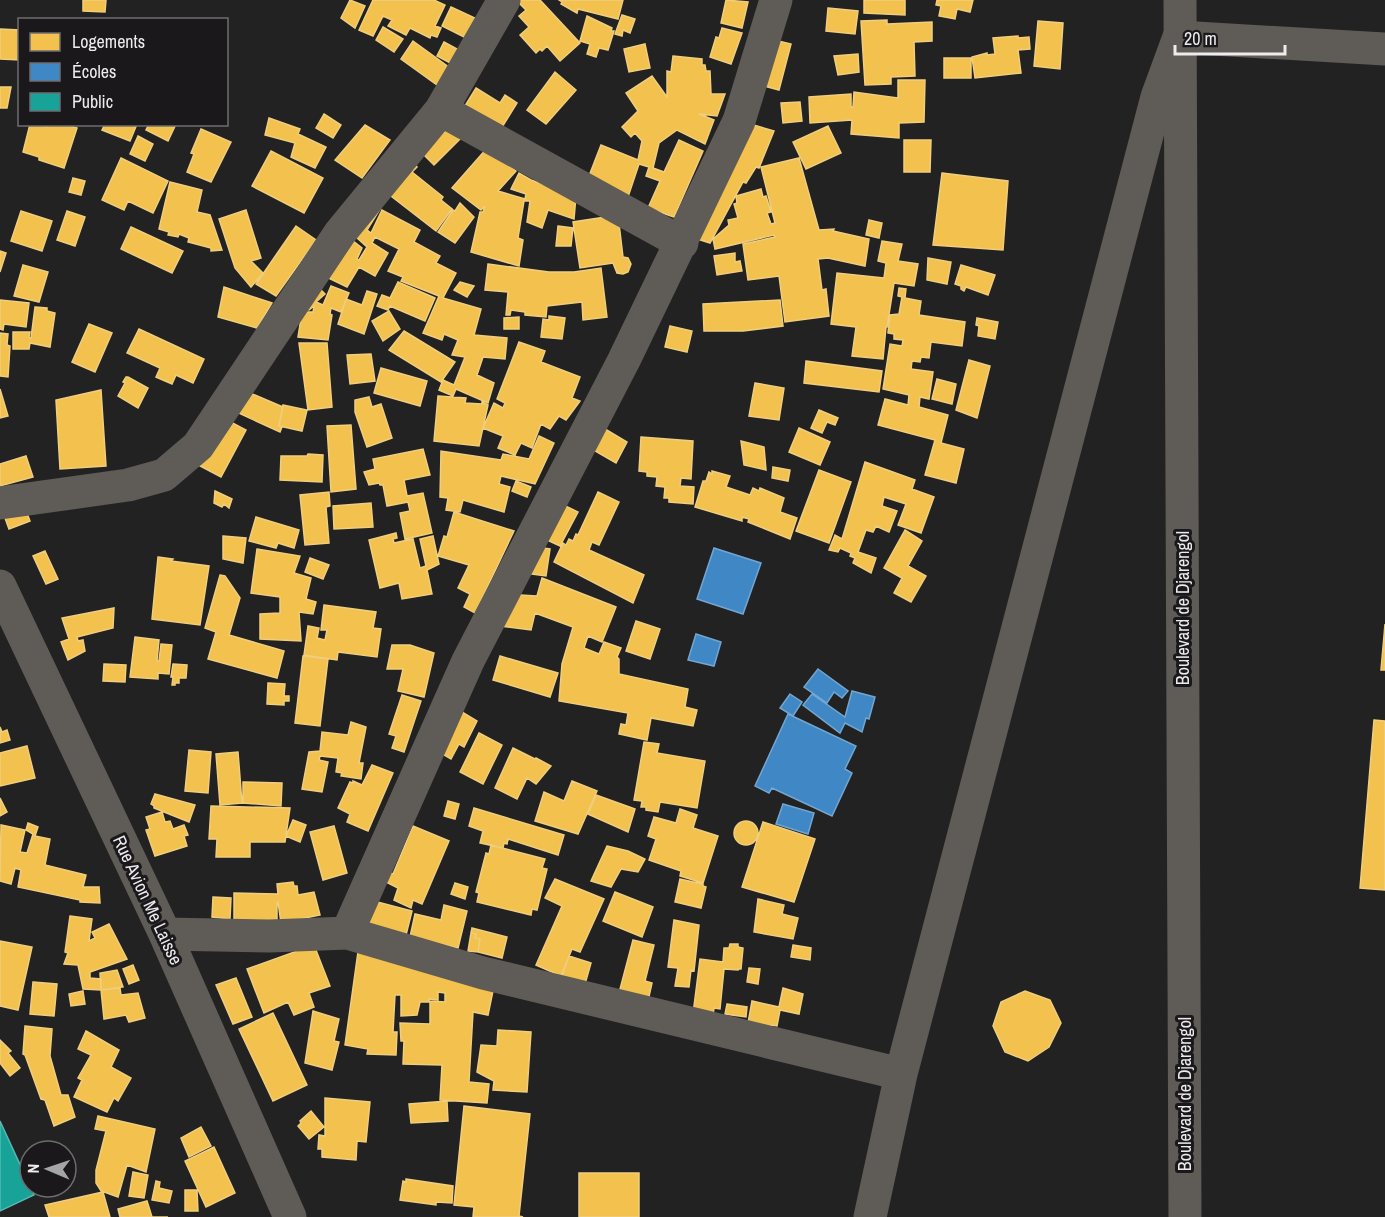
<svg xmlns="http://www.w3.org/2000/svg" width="1385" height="1217" viewBox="0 0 1385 1217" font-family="'Archivo Narrow',sans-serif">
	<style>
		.homes { fill: #f2c14e; stroke: #f0ce7e; stroke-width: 1.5 }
		.schools { fill: #3f88c5; stroke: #73a6d1; stroke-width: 1.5 }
		.public { fill: #17a398; stroke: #57b9b2; stroke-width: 1.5 }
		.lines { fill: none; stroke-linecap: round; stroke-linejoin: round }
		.street { stroke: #5f5b56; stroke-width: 33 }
		.primary { stroke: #5f5b57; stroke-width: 33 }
		.labels { text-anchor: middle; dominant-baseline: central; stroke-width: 6; stroke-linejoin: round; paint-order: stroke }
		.street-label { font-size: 18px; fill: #edebed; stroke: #1a181b }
	</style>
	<rect width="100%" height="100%" fill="#232223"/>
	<path class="homes" d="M83 0H106L105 12 83 11Z
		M350 0 365 6 355 28 341 18Z
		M373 0H434L445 5 435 26 441 28 437 37 431 35 430 38 410 28 406 35 388 26 392 20 383 16 373 36 359 30Z
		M516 0H540L580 43 560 61 547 46 542 51 540 49 536 53 520 35 529 27 519 16 526 10Z
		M559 0H623L618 19 578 9 577 13 561 4 562 2Z
		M726 0 748 2 742 28 721 23Z
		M864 0H905V15L864 13Z
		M937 0H973L970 12 957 9 955 19 939 16 941 6 936 5Z
		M451 7 475 18 466 38 442 26Z
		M828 8 858 11 855 34 826 31Z
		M622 15 635 19 630 33 623 30 622 36 615 34Z
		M587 16 612 28 611 31H614L608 50 599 48 596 57 587 54 590 44 580 41Z
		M887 20V24L932 22V41L914 42 915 76 891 77V84L865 85 861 21Z
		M1038 21 1063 23 1060 69 1034 66Z
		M383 27 403 39 394 52 376 40Z
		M722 28 742 33 731 64 710 57 716 37 719 38Z
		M0 29 20 30V60L0 59Z
		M1018 36V38L1029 37 1030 49 1018 50 1021 73 975 78 972 57 987 53V55L995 54 993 38Z
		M766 38 791 44 779 90 757 84Z
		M413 41 450 68 437 85 401 59Z
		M444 42 459 50 452 64 437 56Z
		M645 44 650 68 629 72 624 49Z
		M858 54 859 72 838 75 834 56Z
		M673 56 702 59V65H705L706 71H710L711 94H725L717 116 699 114 714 120 705 144 677 130 659 143 653 168 664 172 679 140 703 151 674 217 648 208 660 181 646 176 649 167 639 164 627 200 587 181 601 145 638 160 642 141 635 133 631 137 622 127 638 111 626 93 652 76 667 97V71L671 72Z
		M944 58H971V78H944Z
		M555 72 576 90 546 124 527 110Z
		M898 80H925L924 122 899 123V138L851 134 852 120 810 123 809 97 851 94V107H853L854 92 898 98Z
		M0 87H11L7 108H0Z
		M476 88 500 103 505 95 517 103 499 132 463 109Z
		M800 102 802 121 783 123 781 103Z
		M324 114 341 125 333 138 316 128Z
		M269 118 300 129 298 134 326 147 315 168 291 157 295 143 265 135Z
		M449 120 466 133 434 165 418 149Z
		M747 123 774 131 759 168 756 167 746 183 743 182 710 243 688 236Z
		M30 124 48 127 49 124H64L77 128 64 168 39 160V157L23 152Z
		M105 124H137L130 141 102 130Z
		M149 124H176L168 141 146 130Z
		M365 125 390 140 362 178 335 160Z
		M828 126 841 153 806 169 793 142Z
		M201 129 231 142 211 182 187 172 194 154 191 153Z
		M138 136 153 144 145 161 130 154Z
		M904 140H931L930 172H904Z
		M488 147 516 171 498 191 525 199 526 194 511 189 519 173 531 180 576 196 574 219 548 210 542 228 527 222 530 201H524L518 238 523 240 519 266 471 252 480 212H483L485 206 481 210 452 188Z
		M271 151 323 178 304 213 252 186Z
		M121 158 168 181 153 213 128 201 124 210 102 200Z
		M409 158 417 167 412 172 443 197 441 200 452 209 436 231 391 196Z
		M799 158 819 230 834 229 833 231 869 239 865 266 828 258 818 259 822 290 826 289 829 316 785 322 779 276 748 280 743 244 775 237 774 235 715 249 713 239 729 225 728 220 738 218 734 204 737 203 736 196 761 189 763 197 766 196 771 212 767 213 771 224 775 223 761 167Z
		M942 173 1008 181 1003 250 933 245Z
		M73 178 85 181 81 195 69 192Z
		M170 182 202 190 197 212 210 215 222 250 211 251V248L188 242 189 238 179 234 178 237 168 235 169 232 159 229Z
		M460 203 474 217 455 243 438 232 453 210 455 211Z
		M380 209 367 230 371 233 382 210 420 230 414 242 440 256 436 263 456 273 443 298 481 309 474 335 507 338 505 359 483 357 477 375 494 383 488 403 456 389 453 396 439 390 443 380 454 385 465 357 452 355 458 340 444 334 442 340 423 333 439 296 401 281 403 277 388 271 399 249 375 237 372 243 388 253 375 276 359 267 347 287 316 272 343 233 362 248 357 259 359 260 367 247 346 228Z
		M246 210 261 258 251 261 263 273 251 287 235 268 219 219Z
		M21 211 52 221 42 251 11 241Z
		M67 211 85 217 75 246 57 240Z
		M618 215 623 257 628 258 631 264 628 272 623 274 617 273 613 263 580 268 573 222Z
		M869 220 882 223 879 238 866 235Z
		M296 226 316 240 276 296 256 284Z
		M558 226 573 228 571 246H556Z
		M131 227 183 251 172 273 121 249Z
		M882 241 902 244 898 261 918 264 914 286 894 283 887 327H886L883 359 852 356 856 327 831 324 837 273 884 278 886 263 878 261Z
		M0 251 6 253 0 272Z
		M735 253V262L740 261 742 271 717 275 714 256Z
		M928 258 951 262 947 284 927 280Z
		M488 264 549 272H574L601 268 607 317 583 320 582 302 547 306 546 317 525 315V312L511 310 510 315H506L508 292 485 290Z
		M23 265 48 272 39 302 14 296Z
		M961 265 995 275 988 295 966 287 964 291 961 289V286L955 284Z
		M398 282 435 298 425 321 390 306 388 310 377 306 382 295 390 298Z
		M460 282 474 286 467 297 454 290Z
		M315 284 325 294 316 302 323 305 331 286 349 293 341 312 331 308 330 314 332 315 328 340 298 337 302 312H313L314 306 309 310 300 301Z
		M224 287 272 303 257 328 218 317Z
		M899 288 906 289 905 298 921 301 919 315 965 322 962 346 931 342 929 358 921 357 920 362 912 361 911 369 933 372 929 399 920 397 919 407 948 415 941 443 964 449 956 483 925 475 935 440 878 425 885 399 908 405 909 395 883 389 890 344 902 346 903 340 894 339V334L888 333 890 315 899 314 902 297 898 296Z
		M367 291 377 294 364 334 338 324 346 299 362 305Z
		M0 300 29 303 26 327 4 324 3 330 0 329Z
		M780 300 783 326 743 331H704L703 304Z
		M35 307 47 308V311L55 313 50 347 30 343 29 349H13V332H30L29 337 31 338Z
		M389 311 400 329 383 341 372 321Z
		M549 316 565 318 562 339 541 337 543 319 549 320Z
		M519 317V329H504V318Z
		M977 318 998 322 995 339 978 336 979 326 976 325Z
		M89 324 112 333 95 372 72 362Z
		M670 326 692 331 687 352 665 347Z
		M139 329 204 359 193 383 176 375 172 384 156 377 160 368 127 353Z
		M404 331 455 362 441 382 389 350Z
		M0 333 8 334 7 345 10 346 8 377 0 376Z
		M519 342 545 351 541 362 580 377 572 398 580 401 566 420 559 416 550 429 541 424 532 448 521 443 515 455 498 448 503 436 483 428 494 403 503 408 505 403 497 399Z
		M299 343H327L332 407 308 410Z
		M371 354 375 381 350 384 347 355Z
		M969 360 990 366 977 418 956 410Z
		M806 361 882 371 879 392 804 383Z
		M381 368 427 381 420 406 374 393Z
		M126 377H128L148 388 138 408 118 396 125 383 123 382Z
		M937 379 956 384 952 404 932 399Z
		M755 383 784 388 779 420 749 416Z
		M0 389 8 416 0 418Z
		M101 390 106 466 60 469 56 400Z
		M243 390 283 407 279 426 282 427 280 432 232 410Z
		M438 396 466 398 465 403 482 404V402L488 405 479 446 434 441Z
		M369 397 372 407 381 404 392 438 367 447 355 412V400Z
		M283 405 307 410 302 431 279 426Z
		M819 410 838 418 835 425 827 422 822 433 811 428Z
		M225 419 246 430 221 477 200 466Z
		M595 423 627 442 616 463 583 444Z
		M351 425 356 489 331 492 327 426Z
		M799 428 830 442 820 465 789 452Z
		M539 436 554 443 535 484 501 476 499 484 510 487 504 512 463 500 460 512 446 510 448 498 440 497 441 451 501 460 503 454 529 459Z
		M641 437 693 441 691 479 681 478 680 486 694 487 693 504 669 502V498H664L665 487 656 486 657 477 647 476V472L639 471Z
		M741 441 764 447 766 470 744 465Z
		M423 449 430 475 404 480 407 496 423 493 432 533 405 539 400 513 410 511 408 502 387 506 383 485H380L379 483 369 485 364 472 375 469 373 459Z
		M308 454 323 455 322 482 280 480 281 456H307Z
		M26 456 33 477 0 486V464Z
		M865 462 915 480 912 489 934 497 921 533 898 525 906 504 884 497 882 506 897 511 889 532 876 526 873 532 866 530 858 552 876 558 871 573 853 563 855 558 850 556 851 553 840 548 838 552 829 550 835 535 842 539Z
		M773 467 790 470 788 481 772 478Z
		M819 470 851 482 829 543 796 531Z
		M712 471 730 476 726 487 750 495 753 488 759 491 760 488 784 498 780 512 797 518 790 539 748 522 749 519 742 517V521L695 507 703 481H706L709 472 712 474Z
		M516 481 531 487 527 497 512 491Z
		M215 491 232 499 229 508 224 504 222 507 214 503Z
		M329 492 330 506 326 507 329 543 305 545 300 495Z
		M598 492 619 502 599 545 592 542 589 550 644 575 633 603 554 562 563 543 566 545 569 539 573 541 576 534 578 535Z
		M553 500 578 512 560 546 536 535Z
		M23 503 30 521 9 529 1 507Z
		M371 503 373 527 334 529 333 506Z
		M454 512 514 531 475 613 464 607 470 594 458 588 469 565 438 556 444 536 447 537Z
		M256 517 299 530 294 548 278 543 276 548 249 541Z
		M905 530 922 541 908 566 926 576 911 602 894 593 902 578 884 568Z
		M396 533 397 538 393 539 394 543 413 539 420 568 426 566 420 539 433 536 439 564 427 570 432 594 402 599 399 583 380 588 369 540Z
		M223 536 246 538 243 563 223 559Z
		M529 546 550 549 546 576 525 573Z
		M257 549 300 556 294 573 311 578 306 599 316 602 313 614 299 612 301 641 260 639V614L280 613V597L251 593Z
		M45 551 58 579 46 584 33 556Z
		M158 557 173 559 171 561 209 566 200 625 152 619Z
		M310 558 329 565 323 579 305 572Z
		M220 575 225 576 240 598 229 635 284 651 277 678 208 659 216 632 205 628Z
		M542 578 616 607 602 642 588 636 584 648 599 654 604 642 621 648 617 657 619 659V674L688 689 685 707 697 710 693 726 651 718 647 740 619 734 621 724 626 725 628 713 559 701 562 664 573 627 535 613 531 630 500 626 503 594 537 596Z
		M324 605 376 612 373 628 381 629 377 657 338 652 337 660 304 655 308 626 319 628 317 638 325 640 327 630H321Z
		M114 608 113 628 77 637 78 641 83 640 85 651 68 660 61 642 69 639 62 618Z
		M636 621 660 629 650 659 626 651Z
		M1385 624V670H1381Z
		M135 637 159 640 157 661H159L161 644 172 645 169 674 158 673V679L130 677Z
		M392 645H410L434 653 424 697 398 691 403 669H387Z
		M303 656 328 659 320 726 295 723Z
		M500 656 558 673 550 697 493 680Z
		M104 664 126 665 125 682 103 681Z
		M173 664 187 665 186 678H179V683H175V685H172L173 677H171Z
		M268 683 285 684 284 696H289V701H284V705L267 704Z
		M402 695 421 701 404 752 392 748 396 736 389 734Z
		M452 706 477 721 464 747 459 744 451 759 432 748Z
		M1374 720 1385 721V890L1360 888Z
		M351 722 366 727 359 763H363L361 779 341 776 342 773 336 772 338 758 320 756 319 760 328 762 322 792 302 789 309 752 320 751 322 732 348 735Z
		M0 727 2 732 7 730 10 740 0 743Z
		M479 733 502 745 483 784 460 772Z
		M644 742 659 744 657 753 705 761 697 808 660 802 658 812 646 810V807H641L642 801 634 800Z
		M27 746 35 778 0 786V753Z
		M513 748 535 759 536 758 551 766 536 784 527 778 517 799 495 788Z
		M189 750 211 752 208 793 185 791Z
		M238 752 242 803 220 805 216 754Z
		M372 765 393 773 368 831 347 822 350 814 338 808 350 782 353 783V781L362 785Z
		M572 781 597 791 578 834 535 821 544 792 564 801Z
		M243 782 282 783 281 806 243 803Z
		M155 794 195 805 189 822 154 808V806L151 804Z
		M596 795 635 809 628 832 588 814Z
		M0 798 7 812 0 816Z
		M448 801 459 804 455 819 444 816Z
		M211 806 290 808 285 842H250V857H216L217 839H209Z
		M474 808 564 835 558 855 508 839 507 844 504 843 503 848 480 843 483 831 469 826Z
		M680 809 697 815 693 828 718 836 703 883 680 876 681 871 649 860 656 839 648 836 654 817 676 823Z
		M162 812 165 822 170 821 173 829 184 825 188 835 184 836 187 846 155 856 146 830 150 829 146 817Z
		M293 820 306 825 300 842 286 836Z
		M734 833a12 12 0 1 1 24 0a12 12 0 1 1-24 0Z
		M763 822 815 839 794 902 742 887Z
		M28 823 38 827 35 836 50 839 45 865 86 875 83 887H99L100 903 80 902V900L18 887 21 870 15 868 11 884 0 881 1 825 25 830 20 852 27 853 33 834 26 830Z
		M334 826 347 873 323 880 310 832Z
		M413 826 449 841 422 904 413 900 411 908 394 900 398 888 378 878 382 869 393 874Z
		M491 845 545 859 542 868 547 869 537 910 532 909 531 915 477 902 479 893 476 892 486 853 489 854Z
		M607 846 628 851 645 859 638 872 621 869 611 887 591 881Z
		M555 879 604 899 580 952 572 949 561 976 536 965 562 906 545 898Z
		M680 879 703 884V886L706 887 701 908 675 902Z
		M293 882 294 886H297L298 895 314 892 320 915 281 923 278 902 277 903V923L234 922V893L278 894 277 884Z
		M455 883 468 887 465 899 451 894Z
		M615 892 653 907 642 937 603 921Z
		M213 897 231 898 230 919 212 917Z
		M366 899 412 911 406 935 358 921Z
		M758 899 784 905 782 914 798 918 793 939 754 932Z
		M444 905 467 911 458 948 410 937 415 914 441 920Z
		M70 916 92 919 89 941 95 938 92 932 109 924 127 959 90 972V978L101 979V990L83 989 78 965 64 964 68 953 65 952Z
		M674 920 699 925 694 971 691 970 689 987 675 986 678 968 668 967Z
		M472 928 507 937 502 958 478 952 480 939 475 938 476 934 471 933Z
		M471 933 476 934 475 938 480 939 478 952 468 951Z
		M633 940 654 945 645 981 652 983 648 1001 619 993Z
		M0 941 32 947 18 1010 0 1006Z
		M730 944H738V947L743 948 741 969H738V970L724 969 720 1009 714 1008 713 1016 693 1014 700 959 723 962 724 948H729Z
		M314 945 330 986 309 993 314 1007 294 1015 288 1002 264 1013 247 969Z
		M793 945 811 948 810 960 791 957Z
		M358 952 494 986 488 1015 473 1012 469 1082 489 1084 487 1103 440 1100 442 1065 403 1064 404 1041H401L400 1023 430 1024V1001L445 1002V993L438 992V1000L429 999V1002H420L417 1015 401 1016V995H395L393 1032H397L396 1055 367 1054 368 1049 345 1045Z
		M569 956 591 963 585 984 562 976Z
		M133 965 139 980 129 984 123 969Z
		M749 968 760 969 758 984 747 982Z
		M117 970 123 987 101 990 100 973Z
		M236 978 252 1017 233 1024 216 985Z
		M33 982 57 984 54 1016 30 1014Z
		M120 988 121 995 138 993 145 1018 129 1022 126 1015 104 1019 101 990Z
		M783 988 803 994 799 1014 780 1010 777 1026 771 1025 770 1027 748 1023 752 1001 779 1007Z
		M83 991 85 1004 71 1006 69 994Z
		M1025 991 1050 1000 1061 1023 1049 1047 1028 1061 1005 1052 993 1026 1001 1002Z
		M727 1004 747 1007 746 1017 725 1014Z
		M313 1011 339 1019 334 1041 339 1042 332 1070 305 1063Z
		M273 1013 307 1085 273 1101 239 1029Z
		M25 1026 52 1029 50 1056 61 1095H68L75 1117 54 1126 45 1100 41 1099 25 1055 23 1054Z
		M498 1030 531 1032 527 1092 493 1090 494 1081 477 1072 481 1045 497 1046Z
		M86 1031 119 1050 111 1067 131 1078 118 1101 114 1098 107 1112 74 1097 82 1080 78 1078 91 1055 78 1049Z
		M0 1040 11 1051 8 1053 20 1068 10 1076 0 1063Z
		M325 1098 370 1102 366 1142 357 1141 356 1160 322 1157V1149H318L319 1135 325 1136Z
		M447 1101 448 1121 411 1123 409 1104Z
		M464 1106 530 1114 519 1216 523 1217H473L474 1207 454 1205Z
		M311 1111 324 1127 309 1139 298 1126 301 1123 300 1121Z
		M98 1116 155 1129 146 1172 127 1165 118 1197 101 1191 96 1183V1170L106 1131 95 1129Z
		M201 1127 211 1146 189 1157 181 1138Z
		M214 1147 235 1193 206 1207 185 1161Z
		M133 1172 148 1175 144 1198 129 1196Z
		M579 1173H639V1217H579Z
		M406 1179 453 1186 452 1203 436 1202V1205L400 1200 403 1181 406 1182Z
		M156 1181 160 1182 159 1188 172 1191 169 1203 152 1200Z
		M185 1190H197L198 1211H185Z
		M103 1192 110 1217H49L45 1205Z
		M147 1201 152 1217H168H120L118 1209Z"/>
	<path class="schools" d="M714 548 761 563 743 614 697 599Z
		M696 634 721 642 714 666 688 660Z
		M818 669 848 691 842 698 834 692 827 703 804 687Z
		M852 691 875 697 869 719 866 718 862 732 845 723 840 733 803 705 812 694 845 717Z
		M790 694 802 702 793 716 780 708Z
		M788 714 856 746 845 769 852 773 832 816 772 788 769 793 755 786Z
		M783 804 814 813 808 834 776 824Z"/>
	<path class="public" d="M0 1121 34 1195 0 1211Z"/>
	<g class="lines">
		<path class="street" d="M441 110 682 243
			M0 503 128 485 164 475 198 446 340 233 441 110 504 0
			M0 586 165 934 290 1217
			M347 933 468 661 624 360 739 121 776 0
			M165 934 270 936 347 933 483 973 901 1074
			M870 1217 901 1074 1157 97 1179 37 1385 49"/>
		<path class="primary" d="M1180 0 1185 1217"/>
	</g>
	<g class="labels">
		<g class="street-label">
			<text transform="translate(1182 608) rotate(-90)">Boulevard de Djarengol</text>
			<text transform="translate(148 900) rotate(65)">Rue Avion Me Laisse</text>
			<text transform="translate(1184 1094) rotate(-90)">Boulevard de Djarengol</text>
		</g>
	</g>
	<rect x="18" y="18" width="210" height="108" fill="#1a181b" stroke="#6e6c6f" stroke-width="1.5"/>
	<rect x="30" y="33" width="30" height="18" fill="#f2c14e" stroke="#6e6c6f" stroke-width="1.5"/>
	<text x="72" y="48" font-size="18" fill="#edebed">Logements</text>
	<rect x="30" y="63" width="30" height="18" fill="#3f88c5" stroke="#6e6c6f" stroke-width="1.5"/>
	<text x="72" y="78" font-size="18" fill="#edebed">Écoles</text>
	<rect x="30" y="93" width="30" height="18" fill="#17a398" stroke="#6e6c6f" stroke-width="1.5"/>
	<text x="72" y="108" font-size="18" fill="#edebed">Public</text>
	<g transform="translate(48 1169) rotate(272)"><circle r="28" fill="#1a181b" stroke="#6e6c6f" stroke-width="1.5"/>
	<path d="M0-4.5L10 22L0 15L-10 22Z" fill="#a6a5a6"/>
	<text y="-9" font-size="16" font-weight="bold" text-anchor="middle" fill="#edebed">N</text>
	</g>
	<path d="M1175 45v9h110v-9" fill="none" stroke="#edebed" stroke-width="3"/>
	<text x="1184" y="45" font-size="18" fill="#edebed" stroke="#1a181b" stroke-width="4.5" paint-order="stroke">20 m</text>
</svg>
